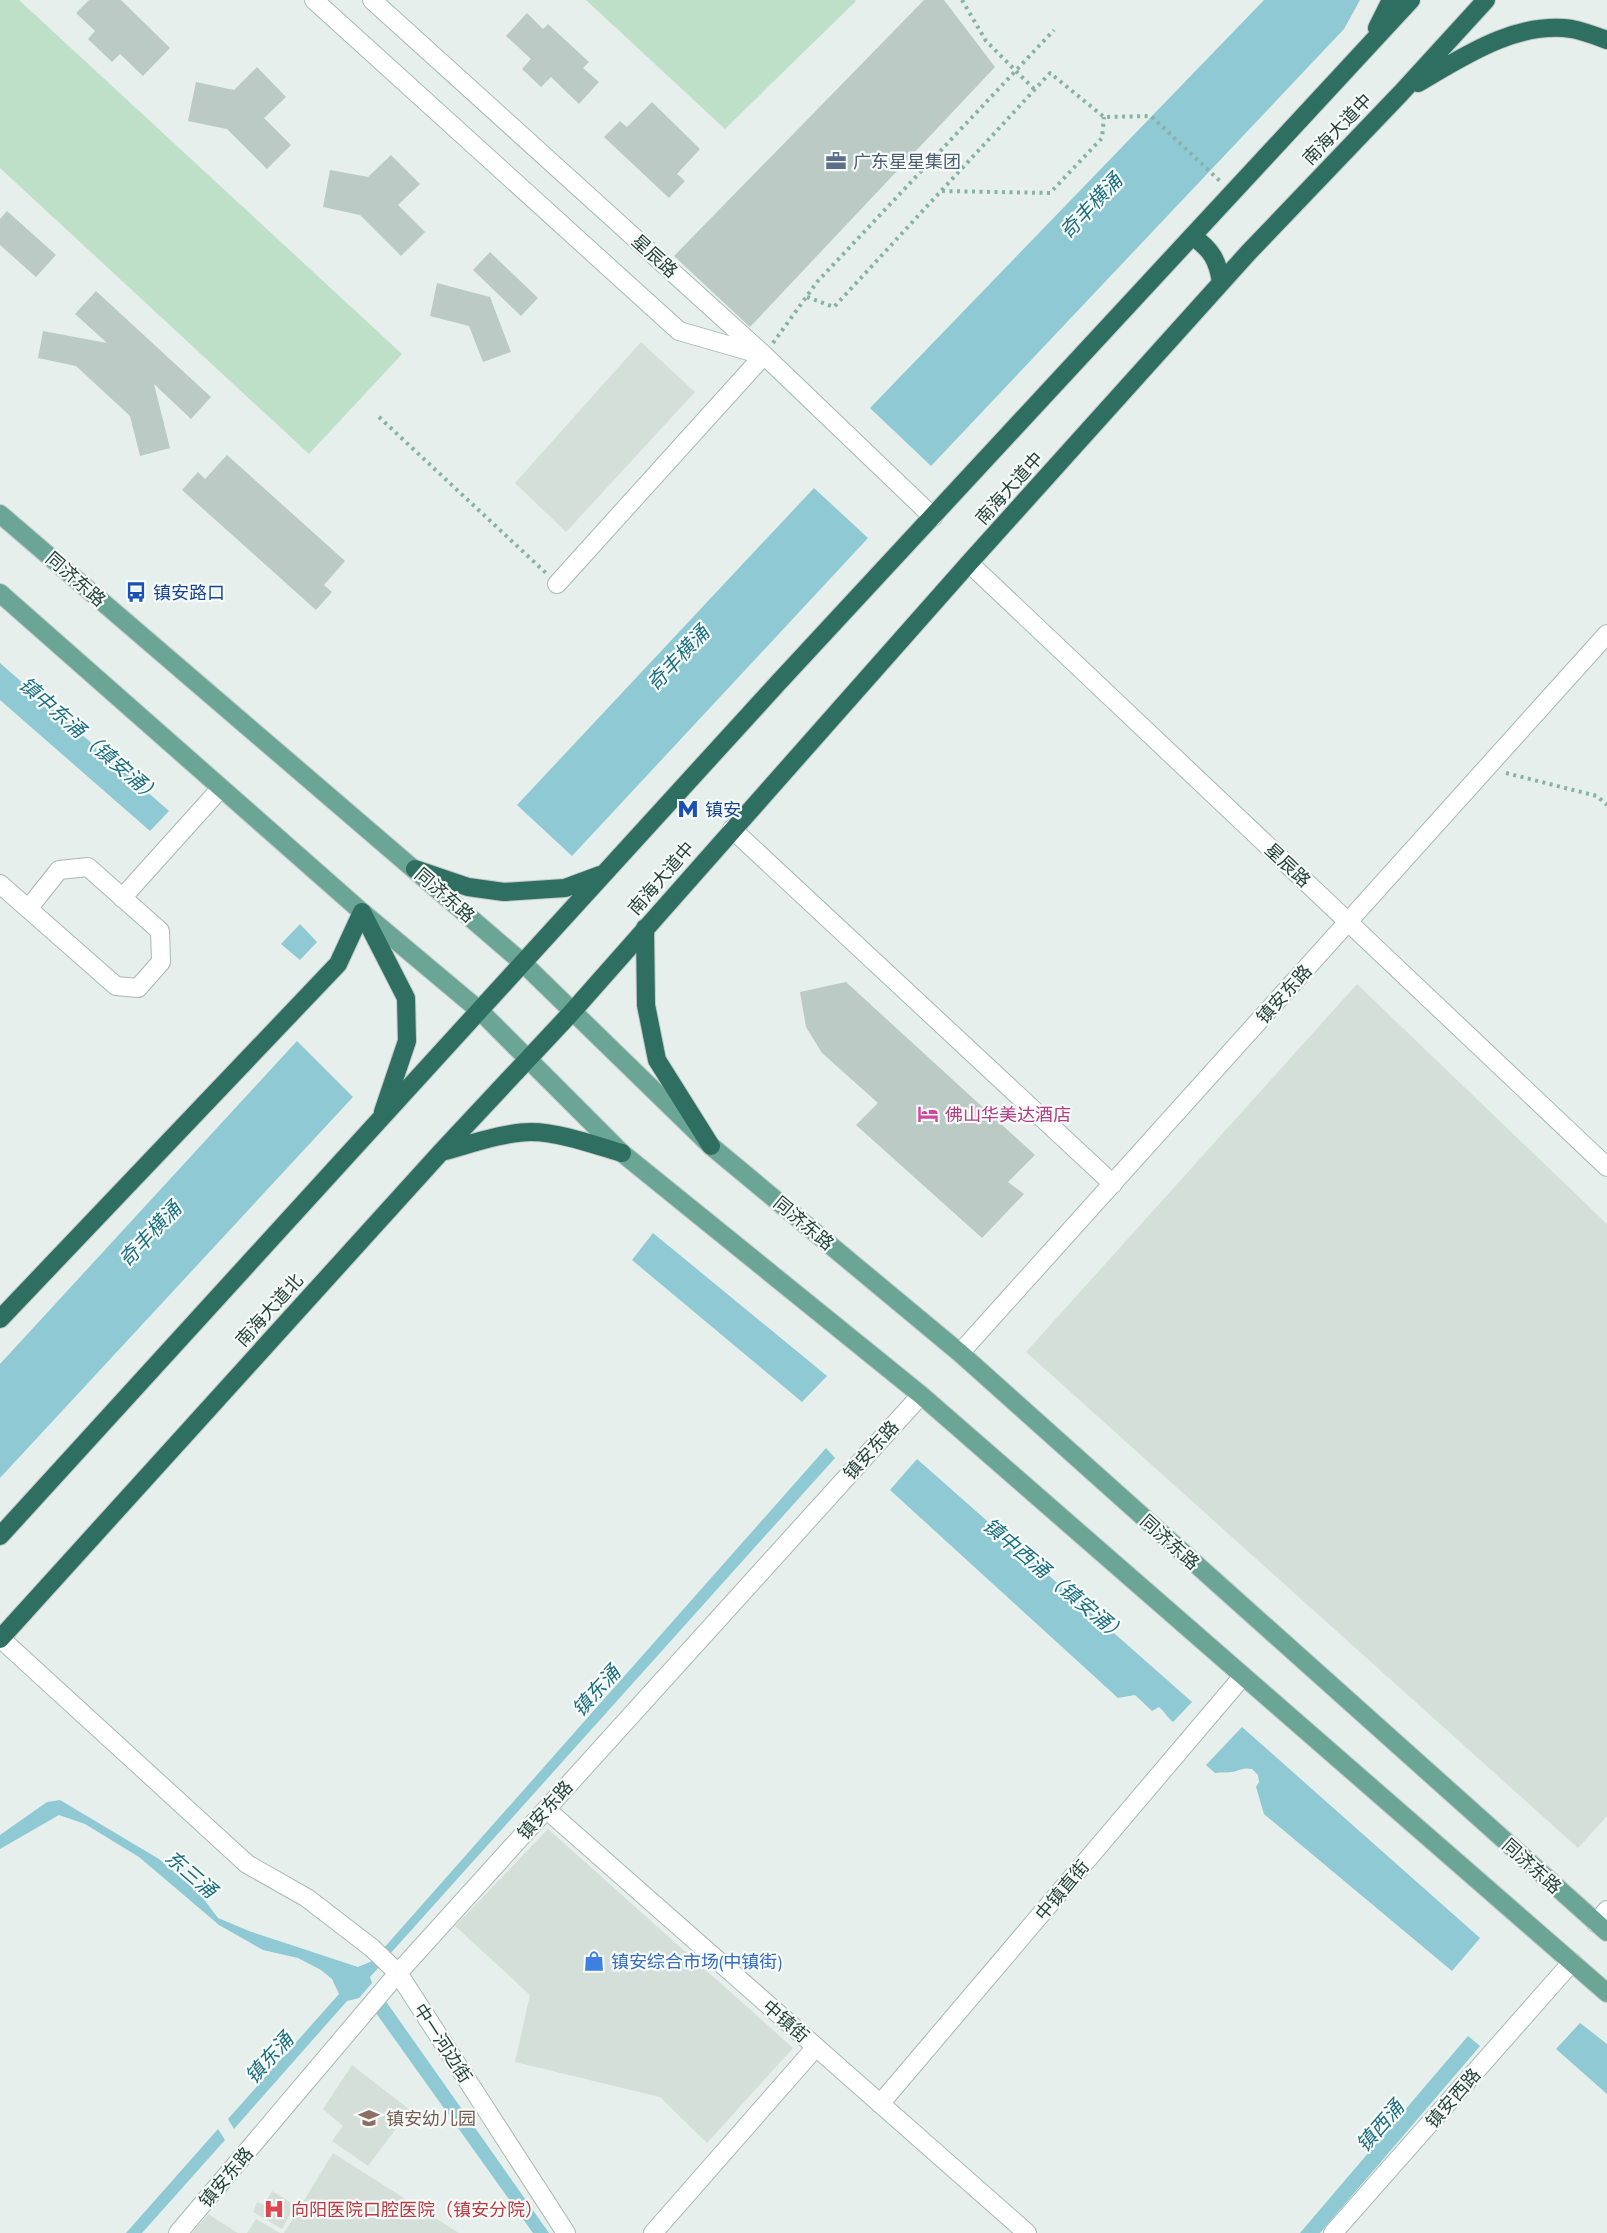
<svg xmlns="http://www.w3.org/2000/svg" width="1607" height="2233" viewBox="0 0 1607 2233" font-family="'PT Sans Narrow','Noto Sans SC',sans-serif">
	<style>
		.built { fill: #d4dfda }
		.green { fill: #bfe0c8 }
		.water { fill: #8ec9d4 }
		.building { fill: #bbcac4 }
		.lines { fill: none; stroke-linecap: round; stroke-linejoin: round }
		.minor-casing { stroke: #a8b8b2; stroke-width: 20 }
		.major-casing { stroke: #c2cac8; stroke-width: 20 }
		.highway-casing { stroke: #c2cac8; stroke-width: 20 }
		.path { stroke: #86b3a5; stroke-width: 4; stroke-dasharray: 3 4.5; stroke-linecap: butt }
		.minor { stroke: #fff; stroke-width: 18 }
		.major { stroke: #6aa596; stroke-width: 18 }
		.highway { stroke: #2f6f62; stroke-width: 18 }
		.labels { text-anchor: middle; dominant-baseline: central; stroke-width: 4.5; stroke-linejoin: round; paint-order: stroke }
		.street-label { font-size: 18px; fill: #24423a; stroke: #f7fbf9 }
		.service-label { font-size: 18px; fill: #4e5e75; stroke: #f7fbf9; text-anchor: start }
		.transit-label { font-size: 18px; fill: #164399; stroke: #f7fbf9; text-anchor: start }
		.hotel-label { font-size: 18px; fill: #b23c85; stroke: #f7fbf9; text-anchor: start }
		.shop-label { font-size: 18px; fill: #366cbe; stroke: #f7fbf9; text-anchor: start }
		.education-label { font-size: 18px; fill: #785e54; stroke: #f7fbf9; text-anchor: start }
		.health-label { font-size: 18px; fill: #be3a42; stroke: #f7fbf9; text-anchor: start }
		.water-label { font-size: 20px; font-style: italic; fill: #1c6f80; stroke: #f7fbf9 }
	</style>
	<rect width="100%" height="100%" fill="#e6efeb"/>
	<path class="built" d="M641 342 695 392 566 532 515 483Z
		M1357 984 1607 1224V1816L1578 1848 1026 1352Z
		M548 1829 793 2048 707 2143 660 2097 515 2062 530 1995 455 1926Z
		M352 2065 410 2110 368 2166 332 2141 343 2126 323 2109Z
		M333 2153 459 2233H284Z
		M272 2191 295 2205 282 2229 253 2212 257 2202 264 2205Z
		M208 2214 238 2233H192Z
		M256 2219 280 2233H247Z"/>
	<path class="green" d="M0 0H19L402 354 309 454 0 168Z
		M586 0H855L856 1 725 129Z"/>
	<path class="water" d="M1264 0H1360L1344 29 931 466 870 408Z
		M814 488 868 538 572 856 517 805Z
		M0 663 169 811 150 831 0 700Z
		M300 924 317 942 300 960 281 944Z
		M297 1041 353 1097 0 1478V1364Z
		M653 1233 827 1376 802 1402 632 1260Z
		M826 1448 835 1458 389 1955 383 1949Z
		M917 1459 1192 1702 1173 1722C1167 1717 1165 1712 1159 1707L1152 1711 1135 1695 1118 1698 890 1490Z
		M1242 1727 1480 1938 1452 1971 1264 1814 1256 1787 1259 1782 1258 1775 1252 1769C1243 1767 1239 1771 1231 1772 1226 1773 1221 1772 1215 1773L1206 1765Z
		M60 1800 159 1859 200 1894 218 1918 249 1931 358 1967 377 1959 382 1964 370 1977 372 1983 359 1998 347 2001 234 2129 228 2119 339 1994 332 1979 321 1970 298 1958 263 1950 219 1925 139 1857 85 1824 59 1815 0 1849V1835L47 1802Z
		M385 2000 549 2233H533L376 2013Z
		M1580 2023 1607 2044V2094L1556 2049Z
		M1468 2036 1480 2046 1320 2233H1300Z
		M218 2129 225 2140 142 2233H126Z"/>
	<path class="building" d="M89 0H121L170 48 143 76 120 54 112 62 88 39 95 31 76 13Z
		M924 0H944L995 67 750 327 674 256Z
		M527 13 543 29 548 24 589 62 583 68 599 82 579 104 551 77 541 87 522 69 531 59 506 36Z
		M257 67 286 97 264 118 291 145 267 169 227 129 188 121 196 82 234 90Z
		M652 102 700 149 677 174 685 181 669 198 604 137 620 121 627 127Z
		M391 155 420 184 398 205 425 232 401 256 360 215 323 207 330 170 368 177Z
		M7 211 56 255 36 277 0 245V219Z
		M490 252 538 298 521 316 473 270Z
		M437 283 490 297 511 352 483 362 469 326 430 316Z
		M96 291 211 397 191 419 154 384 170 448 140 456 130 416 76 366 38 358 43 331 107 343 75 314Z
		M227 455 345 561 324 585 332 592 316 610 182 490 198 472 205 479Z
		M846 982 1035 1155 1008 1182 1024 1194 982 1238 856 1125 878 1103 822 1053 806 1027 800 992Z"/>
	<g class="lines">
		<g class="minor-casing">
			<path id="minor" d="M314 0 679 331 759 354
				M372 0 764 355 933 517
				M969 563 1607 1167
				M557 584 764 355
				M732 829 1113 1184
				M0 884 116 986 138 988 161 962 160 931 88 867 59 870 28 909
				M122 898 221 788
				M960 1353 1607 634
				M0 1638 247 1864 307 1898 372 1948 398 1973 566 2233
				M546 1809 1027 2233
				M1596 1923 1607 1910
				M880 2104 1243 1676
				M178 2233 398 1973 921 1395
				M653 2233 816 2047
				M1333 2233 1572 1962"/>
		</g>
		<g class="major-casing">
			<path id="major" d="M0 514 523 963 711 1146 960 1353 1607 1932
				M0 593 362 912 480 1011 622 1153 921 1395 1607 1993"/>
		</g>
		<g class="highway-casing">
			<path id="highway" d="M1377 28 1391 0
				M1418 83C1464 56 1516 21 1572 29 1583 31 1596 36 1607 40
				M1192 236C1211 249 1218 260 1221 283
				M415 869 468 887 504 892 565 888 600 875
				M362 912 406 998 407 1041 383 1112
				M645 928 646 1005 657 1060 711 1146
				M441 1152C468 1145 504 1132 531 1132 559 1132 595 1145 622 1153
				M0 1319 338 964 362 912
				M0 1536 778 683 1411 0
				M0 1639 441 1152 572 1012 969 563 1248 253 1401 93 1486 0"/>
		</g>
		<path class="path" d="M962 0 986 41 1034 89
			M942 191 1050 193 1102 138 1104 117
			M807 297 834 307 1050 73 1104 117 1151 116 1221 182
			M773 343 817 282 1054 30
			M379 417 546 573
			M1506 773 1597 796 1607 805"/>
		<use href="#minor" class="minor"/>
		<use href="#major" class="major"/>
		<use href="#highway" class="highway"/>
	</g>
	<defs>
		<g id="office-bare" transform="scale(1.62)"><path d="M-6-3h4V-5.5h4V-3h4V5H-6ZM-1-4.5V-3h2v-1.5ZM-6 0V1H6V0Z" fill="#5c6f8a" stroke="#f7fbf9" stroke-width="2.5" paint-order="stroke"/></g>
		<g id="bus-bare" transform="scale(1.62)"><path d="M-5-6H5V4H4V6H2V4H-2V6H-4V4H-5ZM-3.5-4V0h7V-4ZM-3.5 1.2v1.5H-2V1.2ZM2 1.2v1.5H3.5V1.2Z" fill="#1a4fb4" stroke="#f7fbf9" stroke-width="2.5" paint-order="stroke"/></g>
		<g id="metro-bare" transform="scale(1.62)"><path d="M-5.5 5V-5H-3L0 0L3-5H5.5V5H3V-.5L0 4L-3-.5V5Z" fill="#1a4fb4" stroke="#f7fbf9" stroke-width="2.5" paint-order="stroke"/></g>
		<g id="hotel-bare" transform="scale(1.62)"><path d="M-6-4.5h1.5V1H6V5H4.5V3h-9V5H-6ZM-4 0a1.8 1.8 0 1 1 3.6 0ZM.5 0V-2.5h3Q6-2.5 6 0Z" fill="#d1479c" stroke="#f7fbf9" stroke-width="2.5" paint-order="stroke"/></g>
		<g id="shop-bare" transform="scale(1.62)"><path d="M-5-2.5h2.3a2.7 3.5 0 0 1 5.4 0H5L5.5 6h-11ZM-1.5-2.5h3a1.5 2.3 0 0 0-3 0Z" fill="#3f7fe0" stroke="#f7fbf9" stroke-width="2.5" paint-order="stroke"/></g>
		<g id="school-bare" transform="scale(1.62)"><path d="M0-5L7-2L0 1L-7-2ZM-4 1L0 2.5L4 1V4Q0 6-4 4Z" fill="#8d6e63" stroke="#f7fbf9" stroke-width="2.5" paint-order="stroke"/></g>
		<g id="hospital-bare" transform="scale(1.62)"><path d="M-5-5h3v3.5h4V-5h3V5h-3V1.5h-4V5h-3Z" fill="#e0444e" stroke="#f7fbf9" stroke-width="2.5" paint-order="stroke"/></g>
	</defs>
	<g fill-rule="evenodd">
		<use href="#office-bare" x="836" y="161"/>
		<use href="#bus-bare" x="136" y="592"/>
		<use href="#metro-bare" x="688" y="809"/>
		<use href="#hotel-bare" x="928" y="1114"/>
		<use href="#shop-bare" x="594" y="1961"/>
		<use href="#school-bare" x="369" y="2118"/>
		<use href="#hospital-bare" x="274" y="2209"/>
	</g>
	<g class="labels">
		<g class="street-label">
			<text transform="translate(1337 129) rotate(-46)">南海大道中</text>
			<text transform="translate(655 256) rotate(42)">星辰路</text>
			<text transform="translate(1009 488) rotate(-48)">南海大道中</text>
			<text transform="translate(76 579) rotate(41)">同济东路</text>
			<text transform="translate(1288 865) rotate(43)">星辰路</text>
			<text transform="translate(661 878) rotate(-49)">南海大道中</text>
			<text transform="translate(445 895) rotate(41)">同济东路</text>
			<text transform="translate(1284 994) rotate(-48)">镇安东路</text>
			<text transform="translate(804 1223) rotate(40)">同济东路</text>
			<text transform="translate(269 1310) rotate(-48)">南海大道北</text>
			<text transform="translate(871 1450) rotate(-48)">镇安东路</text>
			<text transform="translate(1170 1542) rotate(42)">同济东路</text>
			<text transform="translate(545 1810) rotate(-48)">镇安东路</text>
			<text transform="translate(1532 1866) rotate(42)">同济东路</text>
			<text transform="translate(1062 1890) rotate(-50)">中镇直街</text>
			<text transform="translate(786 2021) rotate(41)">中镇街</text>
			<text transform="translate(443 2043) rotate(57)">中一河边街</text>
			<text transform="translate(1453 2098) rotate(-49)">镇安西路</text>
			<text transform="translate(226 2177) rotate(-50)">镇安东路</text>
		</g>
		<g class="service-label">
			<text x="853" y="161">广东星星集团</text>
		</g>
		<g class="transit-label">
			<text x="153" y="592">镇安路口</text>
			<text x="705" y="809">镇安</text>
		</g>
		<g class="hotel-label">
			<text x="945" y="1114">佛山华美达酒店</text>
		</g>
		<g class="shop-label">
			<text x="611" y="1961">镇安综合市场(中镇街)</text>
		</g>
		<g class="education-label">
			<text x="386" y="2118">镇安幼儿园</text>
		</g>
		<g class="health-label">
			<text x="291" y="2209">向阳医院口腔医院（镇安分院）</text>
		</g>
		<g class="water-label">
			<text transform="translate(1091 206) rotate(-47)">奇丰横涌</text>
			<text transform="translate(678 658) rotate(-47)">奇丰横涌</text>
			<text transform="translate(90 740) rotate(41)">镇中东涌（镇安涌）</text>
			<text transform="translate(150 1234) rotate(-47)">奇丰横涌</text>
			<text transform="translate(1055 1580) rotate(40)">镇中西涌（镇安涌）</text>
			<text transform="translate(596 1691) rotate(-48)">镇东涌</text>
			<text transform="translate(191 1874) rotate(41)">东三涌</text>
			<text transform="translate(269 2058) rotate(-48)">镇东涌</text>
			<text transform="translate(1380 2126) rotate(-49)">镇西涌</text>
		</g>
	</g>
</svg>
